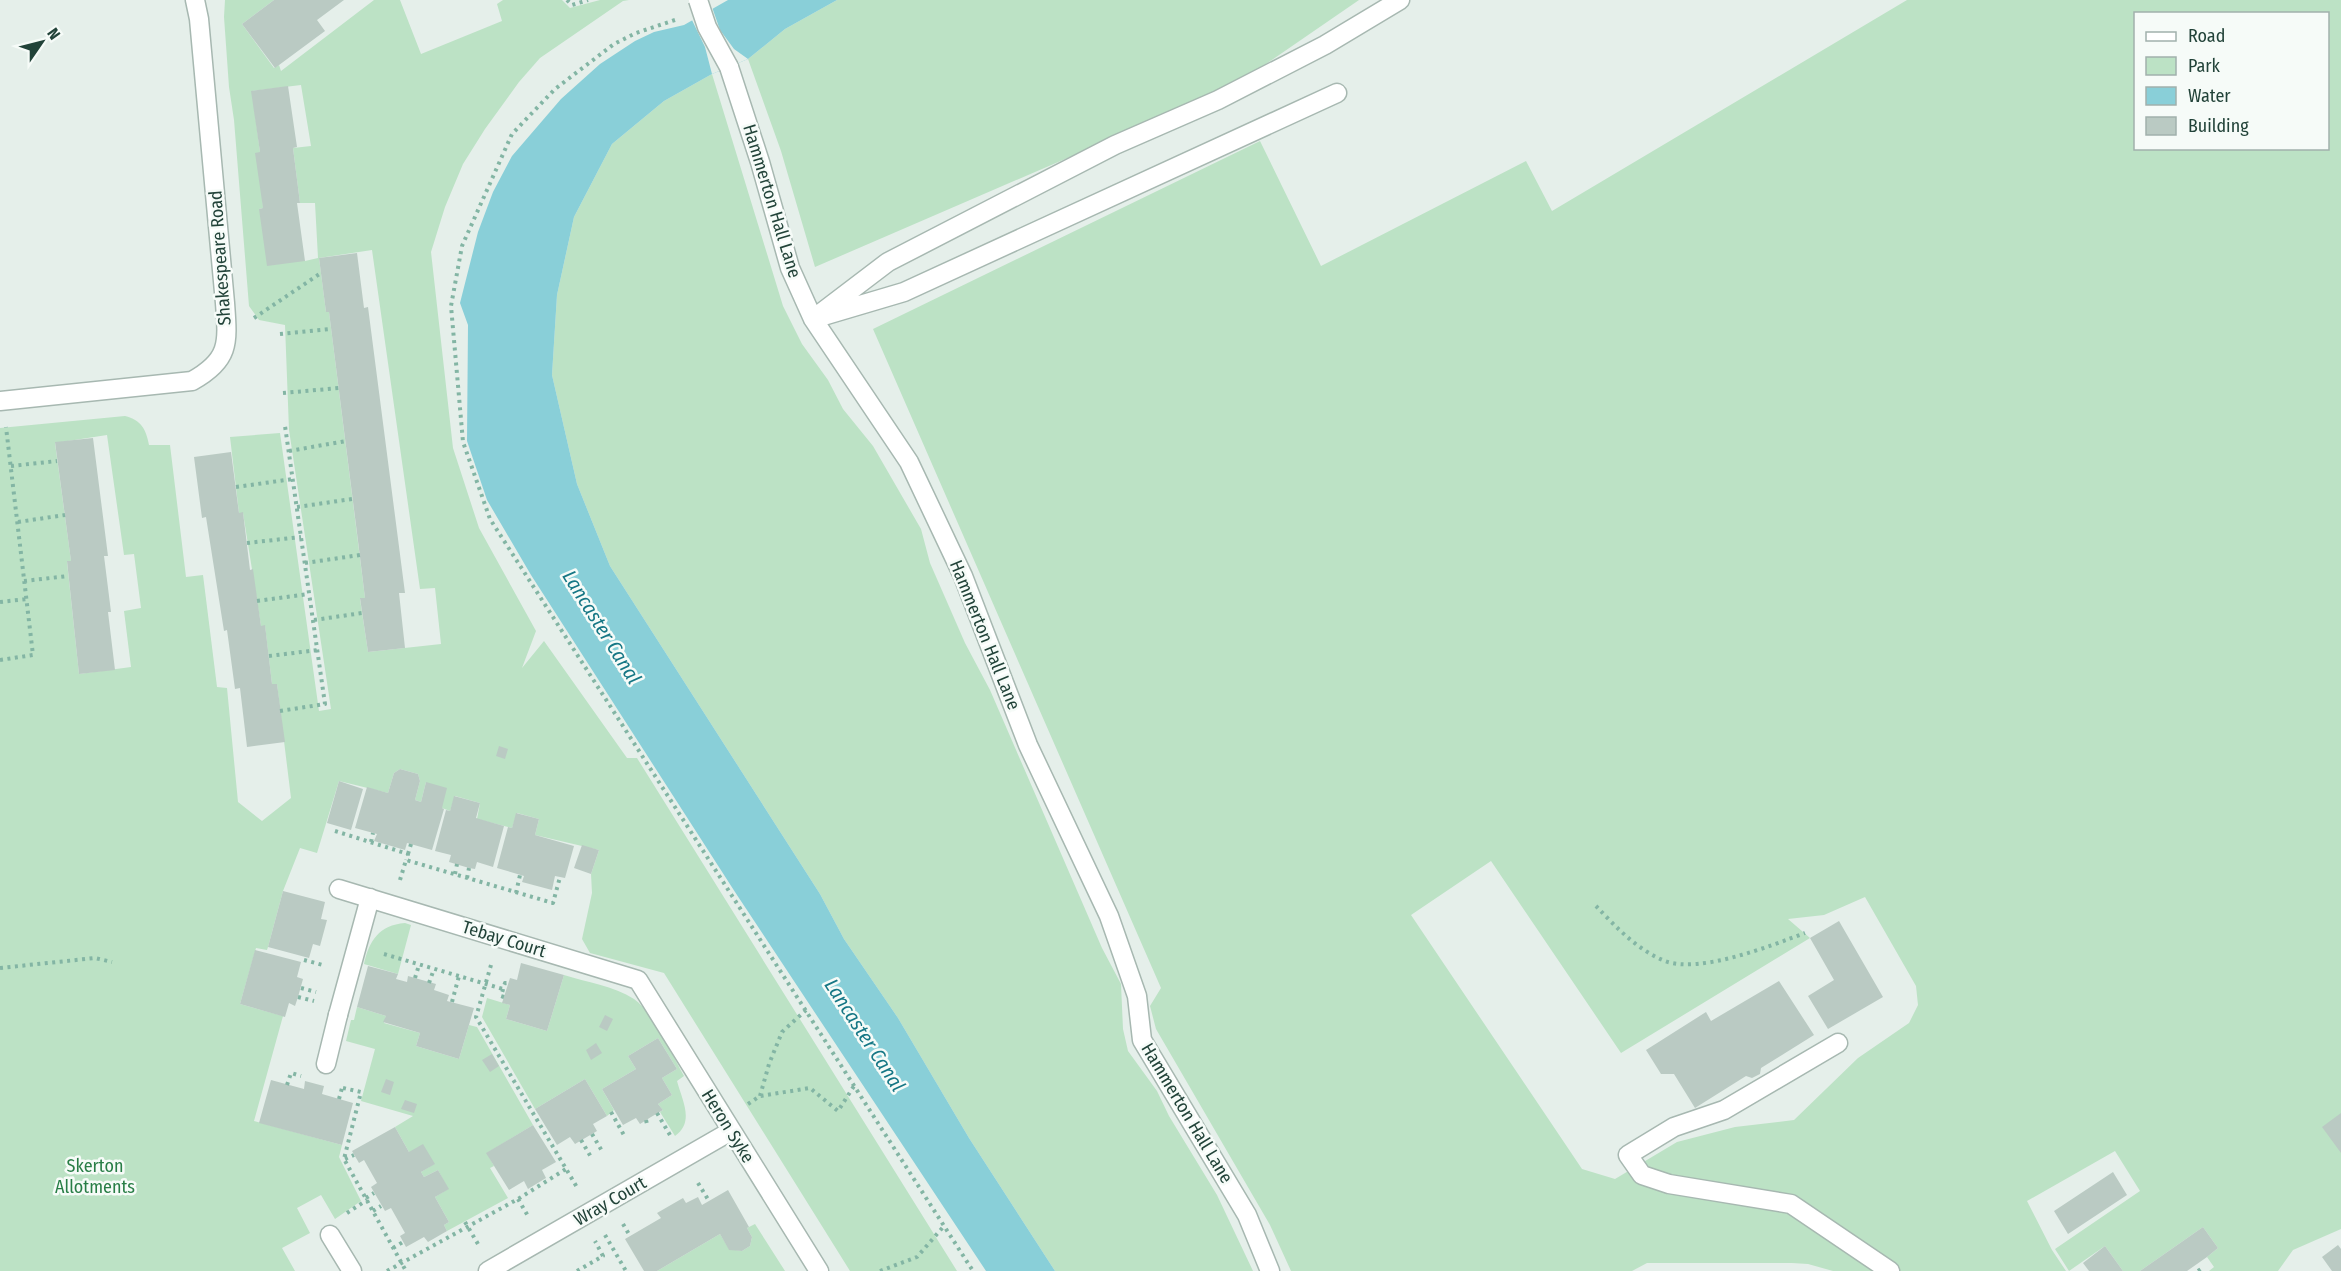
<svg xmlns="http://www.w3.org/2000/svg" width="2341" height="1271" viewBox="0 0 2341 1271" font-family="'Fira Sans Condensed',sans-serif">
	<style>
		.green { fill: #bce2c5; fill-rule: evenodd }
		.water { fill: #89cfd8 }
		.pier { fill: #e5efea }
		.building { fill: #bacac3 }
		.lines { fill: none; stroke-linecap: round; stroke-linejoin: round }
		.service-casing { stroke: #a7b8b1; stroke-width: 21 }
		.minor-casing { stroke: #a7b8b1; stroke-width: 21 }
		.path { stroke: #83b5a4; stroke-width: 4; stroke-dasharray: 3 4.5; stroke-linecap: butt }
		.service { stroke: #fff; stroke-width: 18 }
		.minor { stroke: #fff; stroke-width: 18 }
		.service-bridge-casing { stroke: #a7b8b1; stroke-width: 21; stroke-linecap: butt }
		.service-bridge { stroke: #fff; stroke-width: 18 }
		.labels { text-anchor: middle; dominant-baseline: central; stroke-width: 5; stroke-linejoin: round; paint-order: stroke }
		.street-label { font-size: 18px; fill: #224339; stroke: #f6fbf8 }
		.park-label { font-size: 18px; fill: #287e46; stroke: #f6fbf8 }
		.water-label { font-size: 20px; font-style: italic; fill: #167785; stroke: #f6fbf8 }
	</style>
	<rect width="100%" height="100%" fill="#e5efea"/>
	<path class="green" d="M225 0H274L242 24 274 68 279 65 281 71 374 0H400L421 54 502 21 497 4 503 0H562L570 8 600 0H629L623 1 540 58 519 82 485 129 463 164 445 207 431 252 453 448 479 528 536 631 522 668 544 641 627 758H637L957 1271H850L664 973 590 953 582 939 592 893 591 874 599 850 535 835 539 819 517 813 512 828 477 819 480 803 455 796 450 811 442 808 426 782 421 802 415 800 420 781 418 774 400 769 394 773 388 793 339 781 317 853 300 848 283 891 268 947 267 950 256 948 240 1004 283 1016 254 1121 342 1145 339 1157 361 1201 335 1219 321 1195 297 1208 310 1233 282 1248 295 1271H0V428L125 416C141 420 146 429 149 445H170L186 577 203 575 217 687 227 688 238 802 262 821 291 798 277 684H272L265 626H261L243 513H239L230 437 280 433 319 711 331 709 289 430 285 325 259 320 249 306 234 120 229 87 224 17ZM301 85 311 146 293 148 300 203H315L318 258 305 261 259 209 263 208 260 152 252 91ZM372 250 420 589 435 588 441 644 368 652 360 599 365 598 329 312H326L319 258ZM107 435 124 555 134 554 141 608 124 611 131 667 79 674 67 562 71 561 55 443Z
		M837 0H1359L1234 86 815 267 781 151 748 59 785 29Z
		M1907 0H2341V1229L2293 1250 2278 1271H2209L2214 1267 2207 1257 2218 1248 2203 1227 2140 1271H2123L2105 1246 2069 1271 2055 1249 2140 1191 2115 1151 2027 1201 2052 1250 2066 1271H1833L1808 1264 1792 1263H1647L1632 1271H1291L1270 1225 1156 1029 1150 1006 1161 988 873 329 1260 141 1321 266 1526 161 1552 211ZM2136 14H2328V148H2136ZM1491 861 1621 1053 1810 938 1788 919 1824 915 1865 897 1916 986 1918 1005 1909 1023 1858 1058 1794 1120 1735 1127 1677 1142 1615 1179 1582 1169 1411 915Z
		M712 74 783 306 802 344 828 380 843 409 873 446 921 529 930 563 965 643 990 690 1102 948 1121 984 1123 1029 1128 1051 1157 1091 1169 1116 1217 1195 1253 1271H1055L969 1138 898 1018 844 939 820 894 610 566 577 484 552 375 557 295 574 217 612 144 664 101Z
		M405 923 411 925 398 974 364 964C369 941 379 925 405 923Z
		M564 975C586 982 614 986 634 999 653 1012 672 1055 684 1076L677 1081C682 1100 695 1122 675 1136L660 1112 663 1110 658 1104 672 1095 662 1078 677 1069 658 1038 628 1056 636 1069 602 1089 614 1110 607 1116 585 1079 535 1109 482 1017 487 998 510 1005 506 1019 547 1031Z
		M357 1007 386 1016 384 1023 420 1033 416 1046 459 1059 469 1025 477 1027 533 1125 487 1153 494 1166 490 1168 508 1198 447 1231 444 1225 449 1222 435 1197 448 1189 438 1170 424 1177 421 1172 434 1164 409 1152 395 1127 413 1116 361 1101 375 1049 346 1041 351 1020H354Z
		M755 1224 785 1271H657L720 1234 729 1249 742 1251 750 1246 752 1237 747 1228Z"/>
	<path class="water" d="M728 0H837L785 29 748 59 712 74 664 101 612 144 574 217 557 295 552 375 577 484 610 566 820 894 844 939 898 1018 969 1138 1055 1271H986L735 892 531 575 487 500 467 441 468 325 460 303 478 232 493 192 512 156 561 99 600 64 635 41 654 32 684 25Z"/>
	<path class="pier" d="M712 7 720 30 734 49 748 59 712 74 705 47 691 18Z"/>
	<path class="building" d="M274 0H344L317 20 325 31 275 68 242 24Z
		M288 86 297 147 293 148 300 203H297L305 261 267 266 259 209 263 208 255 153 260 152 251 91Z
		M357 253 364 308 368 307 405 593H399L405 648 368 652 360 598H365L358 541 329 312H326L319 258Z
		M93 438 108 556H104L111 612H108L115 670 79 674 67 561H71L55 442Z
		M231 452 239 513 243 512 250 570 253 569 261 626 265 625 272 684H277L285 742 247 747 240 688 235 689 227 630 224 631 206 517 202 518 194 457Z
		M499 746 508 749 505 759 496 756Z
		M400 769 418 774 420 781 415 800 421 802 426 782 447 788 442 808 444 809 432 850 407 843 405 850 374 841 377 834 355 828 367 787 388 793 394 773Z
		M339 781 363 789 351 830 327 823Z
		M454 796 480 803 476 818 504 826 493 867 477 862 475 869 469 868 449 862 451 855 435 851 446 810 450 811Z
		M516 813 539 819 535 835 574 846 565 878 555 876 552 890 522 882 524 876 497 868 508 827 512 828Z
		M582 845 599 850 591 874 574 868Z
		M283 891 325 902 321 919 327 920 320 946 313 944 309 958 268 947Z
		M1839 921 1883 997 1828 1029 1808 996 1834 980 1810 938Z
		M255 950 301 962 297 977 303 979 298 997 295 1006 289 1003 285 1017 240 1004Z
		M521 963 564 975 547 1031 506 1019 510 1005 502 1003 510 978 517 980Z
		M368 966 398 974 396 979 407 982 408 976 436 984 434 990 449 995 447 1001 474 1008 459 1059 416 1046 420 1033 383 1022 386 1016 357 1007Z
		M1779 981 1814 1035 1761 1068 1760 1074 1752 1078 1746 1076 1695 1108 1674 1074H1661L1646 1050 1706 1012 1711 1021Z
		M605 1015 613 1019 607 1031 599 1027Z
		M658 1038 677 1069 662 1078 672 1095 658 1104 663 1110 651 1117 640 1124 636 1118 623 1125 602 1089 636 1069 628 1056Z
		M596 1043 602 1053 591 1060 586 1050Z
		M492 1054 499 1066 490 1072 482 1060Z
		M386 1079 394 1082 390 1095 381 1092Z
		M585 1079 607 1116 593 1124 597 1131 575 1144 570 1137 557 1145 535 1109Z
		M271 1080 304 1089 305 1081 320 1085 324 1086 322 1094 353 1103 342 1145 259 1123Z
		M405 1100 417 1104 414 1113 401 1109Z
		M2341 1113V1153L2322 1127Z
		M533 1125 556 1162 542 1170 546 1178 528 1189 524 1181 509 1190 486 1153Z
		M395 1127 409 1152 423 1144 435 1164 421 1172 424 1177 438 1170 449 1189 435 1197 449 1222 444 1225 447 1231 428 1242 424 1237 406 1247 400 1236 405 1233 391 1208 385 1211 371 1187 377 1183 364 1160 359 1163 352 1151Z
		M2113 1172 2127 1195 2068 1234 2054 1211Z
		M728 1190 749 1227 747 1228 752 1237 750 1246 742 1251 729 1250 720 1234 657 1271H644L625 1239 661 1218 657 1213 683 1198 686 1203 698 1197 702 1205Z
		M2203 1227 2218 1248 2207 1257 2187 1271H2140Z
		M2338 1245 2341 1249V1271H2332L2322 1257Z
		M2105 1246 2123 1271H2089L2083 1263Z"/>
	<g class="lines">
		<g class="service-casing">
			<path id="service" d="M729 67 760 162 790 268 813 319 909 462 963 576 1028 745 1109 916 1137 996 1142 1040 1247 1215 1270 1271
				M823 316 904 292 1337 93
				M813 319 888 262 1115 145 1218 100 1325 45 1400 0
				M1838 1043 1724 1110 1674 1127 1628 1155 1642 1175 1669 1184 1791 1204 1890 1271
				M326 1064 338 1015"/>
		</g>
		<g class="minor-casing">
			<path id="minor" d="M0 401 192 381C230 360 228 343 225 303L199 19 195 0
				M339 889 638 980 819 1271
				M338 1015 370 898
				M330 1235 352 1271
				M488 1271 731 1131"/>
		</g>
		<path class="path" d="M567 0 572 5 588 0
			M675 20 636 33 614 44 555 89 512 134 462 246 451 306 463 442 490 519 973 1271
			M254 318 321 273
			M280 334 331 329
			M283 393 339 388
			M289 451 346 441
			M11 466 57 461
			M236 487 293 479
			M297 507 352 499
			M18 522 65 515
			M247 543 301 537
			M305 563 360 555
			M24 581 68 576
			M257 601 309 594
			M0 602 27 599
			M314 620 362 613
			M269 656 318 650
			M0 660 33 655 6 427
			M280 711 325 704 285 426
			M335 831 408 854 406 860
			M371 842 373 833
			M408 854 411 844
			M455 874 457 864
			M467 878 469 868
			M400 880 406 860 553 903 560 877
			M516 893 520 875
			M1596 906C1615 926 1637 950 1665 961 1700 974 1770 946 1805 933
			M384 954 503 989
			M304 960 323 965
			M491 965 476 1017 578 1189
			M0 968 95 958 112 962
			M415 978 419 965
			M429 983 434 969
			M301 988 316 992
			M298 997 314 1001
			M504 997 501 996 505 983 508 984
			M452 1002 459 976
			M287 1085 291 1073 301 1076
			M343 1088 361 1092 344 1159 406 1271
			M760 1096 769 1064 782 1032 806 1010
			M339 1099 342 1088
			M748 1104 760 1096 810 1088 838 1111 854 1086
			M611 1112 625 1137
			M657 1113 670 1135
			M646 1120 647 1124
			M592 1134 602 1151
			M581 1140 591 1157
			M345 1159 354 1155
			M698 1183 709 1201
			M366 1198 374 1193
			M518 1199 528 1216
			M373 1211 381 1206
			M347 1213 367 1200
			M465 1222 478 1244
			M623 1224 630 1236
			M605 1235 626 1271
			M393 1248 403 1242
			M387 1271 518 1199 566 1169
			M577 1271 603 1256 595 1241
			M880 1271 917 1257 944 1226
			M2198 1271 2204 1267"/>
		<use href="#service" class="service"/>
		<use href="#minor" class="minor"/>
		<g class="service-bridge-casing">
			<path id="service-bridge" d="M698 0 707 27 729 67"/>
		</g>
		<use href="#service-bridge" class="service-bridge"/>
	</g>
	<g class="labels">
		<g class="street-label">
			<text transform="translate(772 201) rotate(73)">Hammerton Hall Lane</text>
			<text transform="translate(220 258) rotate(-94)">Shakespeare Road</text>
			<text transform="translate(985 635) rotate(68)">Hammerton Hall Lane</text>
			<text transform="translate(504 939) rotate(17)">Tebay Court</text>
			<text transform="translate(1187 1113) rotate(59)">Hammerton Hall Lane</text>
			<text transform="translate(728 1126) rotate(58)">Heron Syke</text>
			<text transform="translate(610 1201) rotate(-30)">Wray Court</text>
		</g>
		<g class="park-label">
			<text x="95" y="1166">Skerton<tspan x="95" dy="21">Allotments</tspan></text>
		</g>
		<g class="water-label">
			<text transform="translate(602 627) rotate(58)">Lancaster Canal</text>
			<text transform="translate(865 1035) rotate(57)">Lancaster Canal</text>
		</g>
	</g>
	<rect x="2134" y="12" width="195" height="138" fill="#f6fbf8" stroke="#a1b1ac" stroke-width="1.5"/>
	<rect x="2146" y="32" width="30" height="9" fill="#ffffff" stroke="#a1b1ac" stroke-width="1.5"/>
	<text x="2188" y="42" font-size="18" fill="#224339">Road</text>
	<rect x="2146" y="57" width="30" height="18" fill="#bce2c5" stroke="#a1b1ac" stroke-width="1.5"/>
	<text x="2188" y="72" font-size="18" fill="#224339">Park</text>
	<rect x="2146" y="87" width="30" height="18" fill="#89cfd8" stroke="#a1b1ac" stroke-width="1.5"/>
	<text x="2188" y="102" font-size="18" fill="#224339">Water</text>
	<rect x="2146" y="117" width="30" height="18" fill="#bacac3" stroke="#a1b1ac" stroke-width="1.5"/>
	<text x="2188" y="132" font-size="18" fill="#224339">Building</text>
	<g transform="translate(42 42) rotate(55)" stroke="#f6fbf8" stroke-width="4.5" paint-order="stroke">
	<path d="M0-4.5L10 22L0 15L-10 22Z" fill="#224339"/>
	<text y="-9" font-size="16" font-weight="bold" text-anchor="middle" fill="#224339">N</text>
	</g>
</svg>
